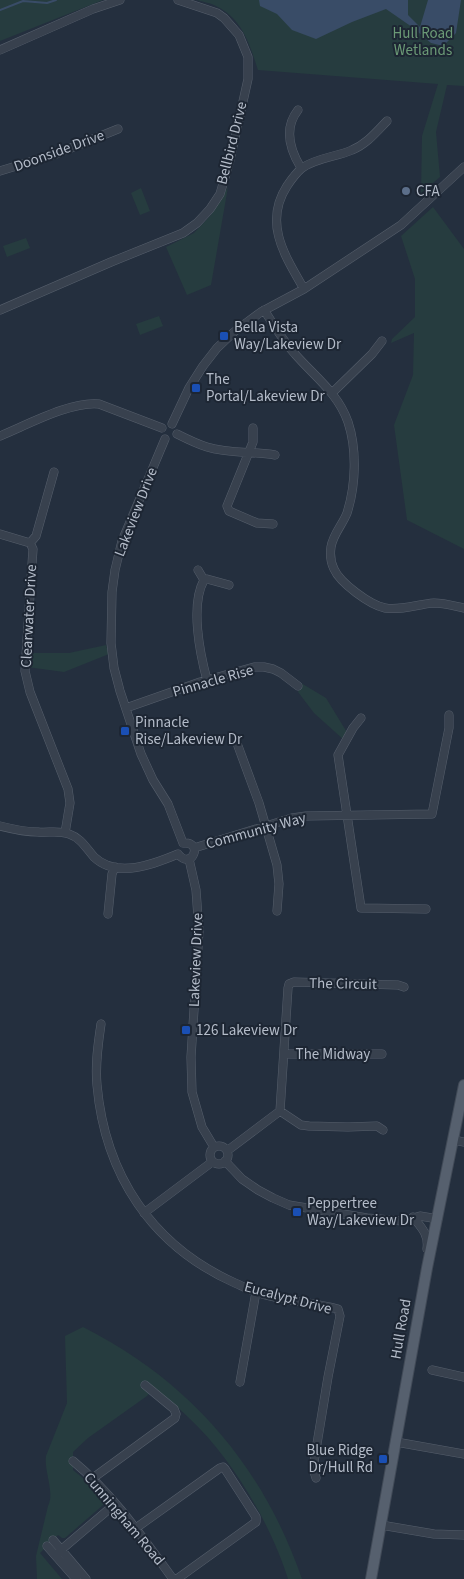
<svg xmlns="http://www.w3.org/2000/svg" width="464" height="1579" viewBox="0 0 464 1579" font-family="'Source Sans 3',sans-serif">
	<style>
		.green { fill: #263c3f }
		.water { fill: #394c67 }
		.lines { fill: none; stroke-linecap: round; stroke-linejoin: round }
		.stream { stroke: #394c67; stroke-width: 2 }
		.minor-casing { stroke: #565f6c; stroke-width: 9 }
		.major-casing { stroke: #414a57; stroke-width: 12 }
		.minor { stroke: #38414e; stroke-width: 8 }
		.major { stroke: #56606e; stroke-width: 10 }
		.service-dot { fill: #5c6f8a; stroke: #1d2633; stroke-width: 2 }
		.transit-dot { fill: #1a4fb4; stroke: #1d2633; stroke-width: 2 }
		.labels { text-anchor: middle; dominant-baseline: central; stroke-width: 4; stroke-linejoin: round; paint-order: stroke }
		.park-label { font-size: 15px; fill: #6b9a76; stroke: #1d2633 }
		.street-label { font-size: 15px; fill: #b4bcc9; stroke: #1d2633 }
		.poi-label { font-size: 15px; fill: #b4bcc9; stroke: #1d2633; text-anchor: start }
	</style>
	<rect width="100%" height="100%" fill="#242f3e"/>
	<path class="green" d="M0 0H103L0 41Z
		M197 0H464V86L447 85 436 132 440 177 421 193 422 136 438 84 258 70C250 45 242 18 216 6 211 3 203 2 197 0Z
		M228 187 211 285 187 295 166 247 194 233 211 215Z
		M141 188 150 211 140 215 131 193Z
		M433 207 464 249V549L407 520 394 425 413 375 414 333 391 343 392 339 415 317V279L401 236Z
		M26 238 30 248 7 257 3 246Z
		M159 316 163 326 140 335 136 324Z
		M106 645 109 654 64 672 27 667 26 653H69Z
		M301 683 326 698 348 734 344 740 314 713 298 692Z
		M83 1327C190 1381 263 1466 302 1579H288C271 1524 231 1457 189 1418 178 1407 166 1398 154 1388L147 1396 88 1438 73 1452V1470L84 1479 103 1502V1505L65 1538H62L58 1535 40 1553 62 1579H37L36 1556 48 1506C55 1493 44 1472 46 1456L67 1403 65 1336Z"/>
	<path class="water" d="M259 0H408V15L420 27 428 0H461L456 33 443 46 431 43 412 27 386 9 352 22 316 39 292 30 277 14 260 6Z"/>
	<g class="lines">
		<path class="stream" d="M0 10 23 1 47 3 56 0"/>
		<g class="minor-casing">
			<path id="minor" d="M0 50 93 9 120 0
				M298 110C283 129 290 150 301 168
				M0 171 56 154 118 129
				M304 289C285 256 263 223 287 186 291 180 296 173 302 168 316 158 336 157 352 150 367 144 377 131 387 121
				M0 310 111 262 183 233 197 223 210 209 220 194 230 160 248 79V57L239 35 224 18 217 13 178 0
				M264 310C274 325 283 341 295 354 314 376 338 393 348 422 357 449 356 485 347 513 343 524 333 534 331 547 330 554 331 563 334 569 340 583 370 605 385 608 401 611 418 604 434 603 444 603 454 606 464 608
				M332 393 372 354 382 341
				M172 424 189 388 203 366 217 348 234 332 261 312 304 289 401 225 464 167
				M253 428V442L227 506 229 511 257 523 273 524
				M177 434C187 439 197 444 207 447 229 454 253 451 275 455
				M0 436C27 425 71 401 99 404L162 428
				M165 439 122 541 115 570 112 592 111 643 114 668 120 691 141 754 153 780 168 804 183 843
				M0 534 30 543 33 549 25 671 30 692 68 789 70 803 65 833
				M30 543 36 536 54 472
				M198 570 204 580
				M204 580C190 605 200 654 207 680
				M204 580 207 579 229 585
				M126 708 200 682 254 667H264L273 669 281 673 298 686
				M361 718 353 728 338 755 361 908 426 909
				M238 746 259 803 277 865 279 884 277 911
				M0 826C12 829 26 832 38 832 49 833 58 830 69 834 81 838 86 848 94 857 117 879 154 864 178 854
				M194 848 292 818 306 816 432 814 449 728V715
				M178 854C192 871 204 841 183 843
				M189 859 196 890 199 931 191 1057 192 1092 202 1127 214 1147
				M108 914 112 874 115 867
				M101 1024C98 1044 95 1065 97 1085 105 1175 152 1246 235 1283 242 1286 249 1290 256 1292 282 1301 311 1302 338 1309L340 1316 328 1377 313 1468 316 1478
				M284 1054H382
				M280 1111 301 1125 309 1126 348 1127 377 1126 383 1130
				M454 1140 464 1142
				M210 1155a9 9 0 1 1 18 0a9 9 0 1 1-18 0Z
				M227 1151 280 1111 288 988 289 984 294 982 398 985 404 987
				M225 1161 242 1179 258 1190 273 1198 289 1205 367 1218 403 1221 420 1216 438 1219
				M144 1213 212 1162
				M413 1217C422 1228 429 1235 427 1249
				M432 1370 464 1377
				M240 1382 256 1292
				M396 1442 464 1454
				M73 1461C113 1494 143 1538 173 1579
				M93 1478 175 1418 176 1414 174 1409 145 1385
				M381 1525 434 1534 464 1535
				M136 1528 220 1468 223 1467 225 1469 256 1517V1522L177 1579
				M53 1540 86 1579
				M47 1546 76 1579
				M55 1555 115 1504"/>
		</g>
		<g class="major-casing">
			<path id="major" d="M371 1579 427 1268 464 1085"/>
		</g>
		<use href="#minor" class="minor"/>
		<use href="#major" class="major"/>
	</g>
	<circle class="service-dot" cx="406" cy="191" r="5"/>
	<g class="transit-dot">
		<rect x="219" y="331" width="10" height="10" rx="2.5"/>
		<rect x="191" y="383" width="10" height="10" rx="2.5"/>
		<rect x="120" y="726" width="10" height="10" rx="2.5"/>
		<rect x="181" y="1025" width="10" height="10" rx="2.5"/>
		<rect x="292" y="1207" width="10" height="10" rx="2.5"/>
		<rect x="378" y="1454" width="10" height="10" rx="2.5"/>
	</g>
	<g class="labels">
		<g class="park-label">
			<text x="423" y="33">Hull Road<tspan x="423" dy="17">Wetlands</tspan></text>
		</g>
		<g class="street-label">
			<text transform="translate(232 143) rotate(-76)">Bellbird Drive</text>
			<text transform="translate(59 151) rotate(-20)">Doonside Drive</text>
			<text transform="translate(136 512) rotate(-69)">Lakeview Drive</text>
			<text transform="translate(29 616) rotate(-87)">Clearwater Drive</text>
			<text transform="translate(213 681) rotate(-16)">Pinnacle Rise</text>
			<text transform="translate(256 831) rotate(-15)">Community Way</text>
			<text transform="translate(196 960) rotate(-88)">Lakeview Drive</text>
			<text transform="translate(343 984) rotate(1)">The Circuit</text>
			<text x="333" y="1054">The Midway</text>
			<text transform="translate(288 1298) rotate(15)">Eucalypt Drive</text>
			<text transform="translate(401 1329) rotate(-80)">Hull Road</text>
			<text transform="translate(124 1519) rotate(50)">Cunningham Road</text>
		</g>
		<g class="poi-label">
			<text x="416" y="191">CFA</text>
			<text x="234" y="327">Bella Vista<tspan x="234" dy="17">Way/Lakeview Dr</tspan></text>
			<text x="206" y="379">The<tspan x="206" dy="17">Portal/Lakeview Dr</tspan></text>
			<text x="135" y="722">Pinnacle<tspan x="135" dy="17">Rise/Lakeview Dr</tspan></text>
			<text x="196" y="1030">126 Lakeview Dr</text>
			<text x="307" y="1203">Peppertree<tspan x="307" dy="17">Way/Lakeview Dr</tspan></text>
			<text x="373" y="1450" text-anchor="end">Blue Ridge<tspan x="373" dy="17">Dr/Hull Rd</tspan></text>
		</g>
	</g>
</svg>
